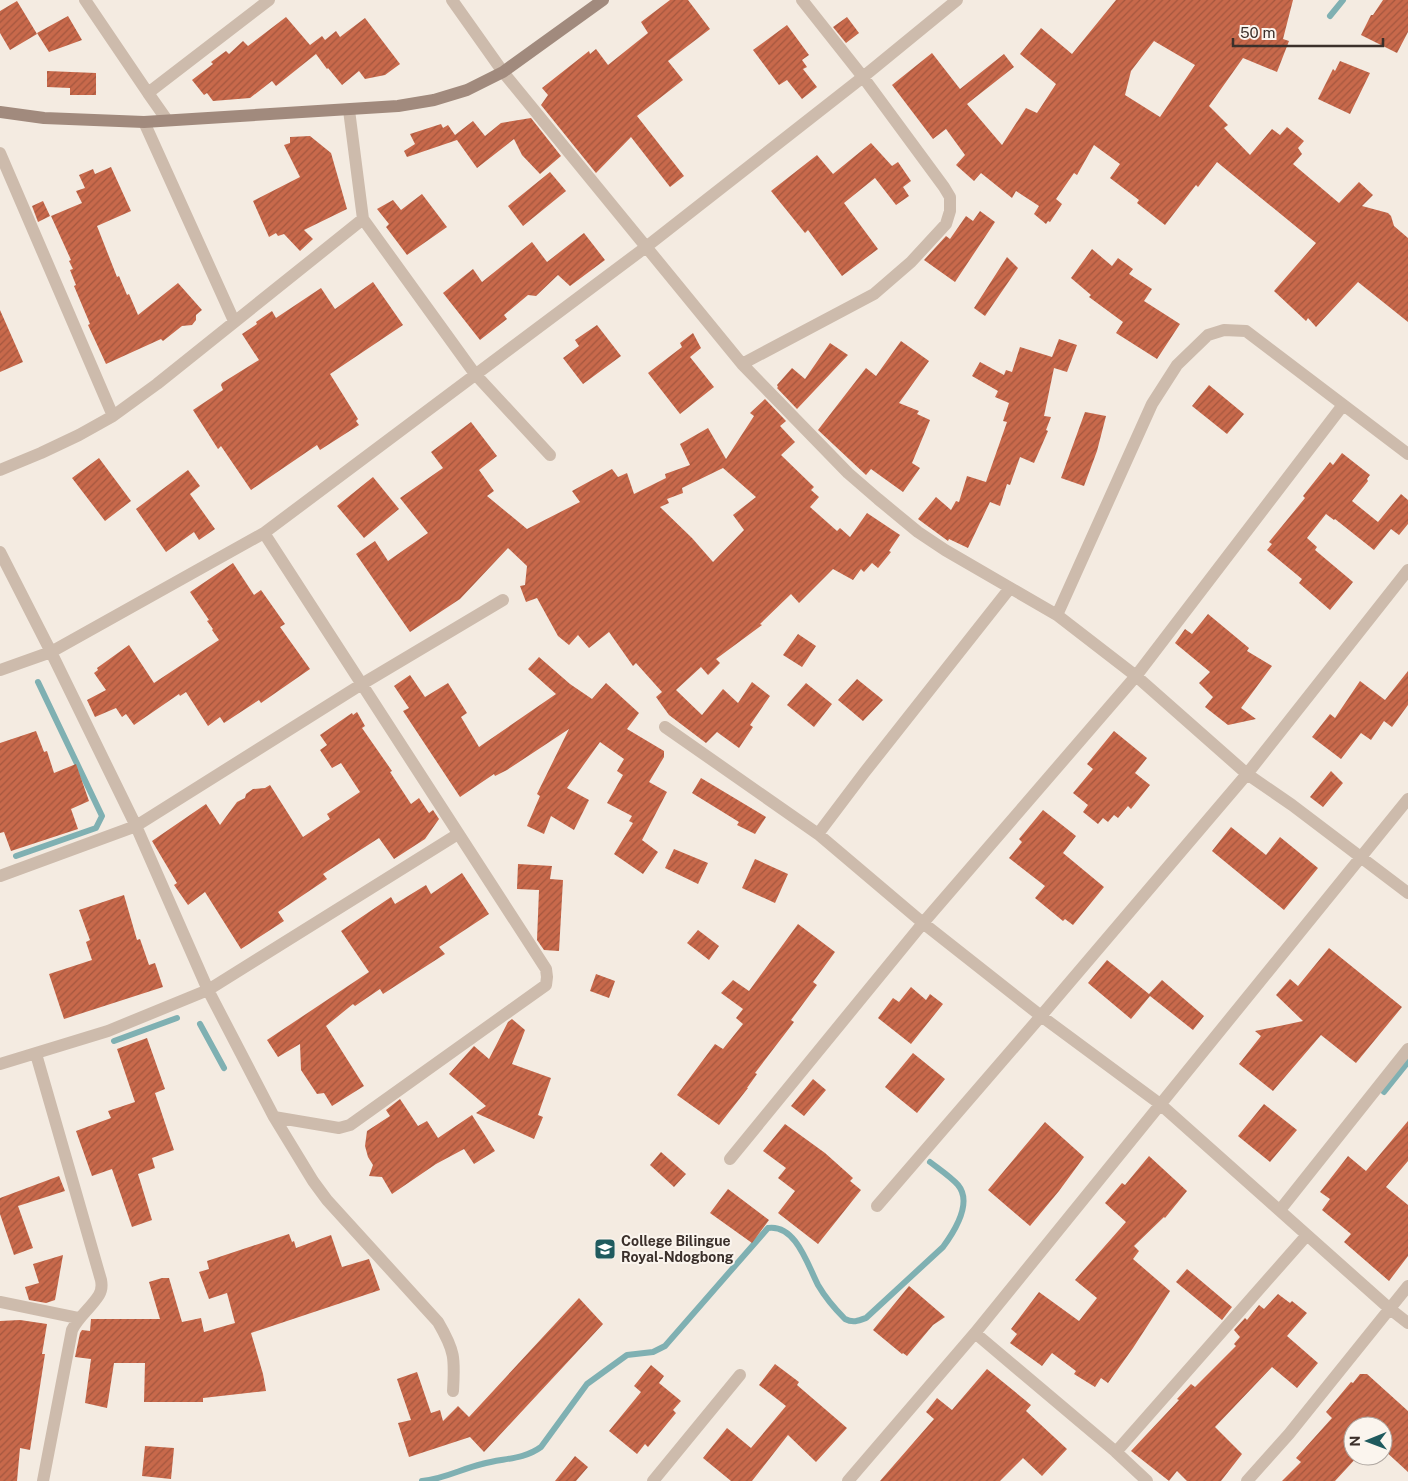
<svg xmlns="http://www.w3.org/2000/svg" width="1408" height="1481" viewBox="0 0 1408 1481" font-family="'Public Sans',sans-serif">
	<style>
		.lines { fill: none; stroke-linecap: round; stroke-linejoin: round }
		.stream { stroke: #7fb0b2; stroke-width: 6 }
		.building { fill: url(#building-hatch); fill-rule: evenodd }
		.street { stroke: #cdbbac; stroke-width: 12 }
		.secondary { stroke: #a18a7d; stroke-width: 12 }
		.labels { text-anchor: middle; dominant-baseline: central; stroke-width: 4; stroke-linejoin: round; paint-order: stroke }
		.poi-label { font-size: 14px; font-weight: bold; fill: #3b302b; stroke: #fbf5ee; text-anchor: start }
	</style>
	<defs>
		<pattern id="building-hatch" width="6" height="6" patternUnits="userSpaceOnUse" patternTransform="scale(1.25)"><rect width="6" height="6" fill="#c8694b"/><path d="M-1 1l2-2M0 6l6-6M5 7l2-2" fill="none" stroke="#a4573f"/></pattern>
	</defs>
	<rect width="100%" height="100%" fill="#f4ebe1"/>
	<g class="lines">
		<path class="stream" d="M1330 16 1343 0
			M16 856 96 828 102 816 38 682
			M200 1024 224 1068
			M114 1041 177 1018
			M1384 1092 1408 1062
			M422 1481C444 1479 461 1469 482 1464 503 1458 523 1460 541 1447L587 1384 627 1355 653 1352 665 1346 768 1228C796 1224 808 1266 818 1285 825 1297 836 1310 845 1319 853 1323 858 1321 866 1318L943 1247C954 1232 973 1203 958 1185 951 1177 939 1169 930 1162"/>
	</g>
	<path class="building" d="M670 0H688L710 29 668 61 683 80 637 116 684 176 670 187 631 137 596 173 541 105 548 95 542 88 589 51 590 54 596 49 608 65 648 33 641 22Z
		M1116 0H1293L1283 39 1289 41 1277 72 1243 58 1209 106 1228 125 1224 128 1250 155 1272 129 1280 135 1287 127 1304 141 1298 148 1302 154 1293 164 1339 203 1359 182 1373 195 1362 206 1388 213 1391 216 1394 226 1408 238V322L1358 282 1316 327 1308 318 1306 321 1274 291 1316 243 1217 162 1198 187 1196 185 1165 225 1137 203 1139 200 1110 178 1120 164 1094 145 1077 175 1074 173 1056 199 1062 204 1050 222 1048 221 1046 224 1034 214 1039 206 1016 191 1012 198 981 173 974 181 956 165 965 155 946 129 933 139 892 85 932 53 960 89 1004 54 1014 67 967 104 1002 145 1026 108 1037 113 1056 84 1020 54 1041 28 1072 54ZM1154 41 1195 65 1160 117 1125 95 1131 71Z
		M1383 0H1408V32L1397 53 1361 35 1371 15H1373Z
		M17 1 37 34 10 50 0 33V11Z
		M68 16 82 40 49 52 37 33Z
		M286 17 310 45 322 36 325 40 336 31 340 37 365 18 400 64 385 75 365 79 359 71 342 85 328 68 327 69 316 54 276 86 272 81 250 98 213 101 207 93 204 95 192 80 213 64 211 62 226 51 229 54 243 41 248 46Z
		M847 17 859 33 846 43 833 27Z
		M787 25 809 55 802 60 807 67 803 69 817 87 802 99 787 80 779 85 753 50Z
		M1340 61 1370 73 1350 114 1318 99 1333 69 1335 71Z
		M47 71 96 73V95H70V88L47 87Z
		M531 118 561 156 540 174 522 155 514 139 477 168 457 140 407 157 404 151 415 144 410 134 441 124 443 128 448 125 455 135 473 121 485 136 501 123Z
		M310 136 331 153 347 209 304 230 313 239 300 251 284 234 278 236 276 233 269 237 253 201 300 177 284 145 290 143V137Z
		M871 143 892 166 898 162 911 181 903 187 909 196 896 205 875 178 844 203 878 249 842 276 808 230 805 233 771 191 817 155 833 174Z
		M111 167 131 211 97 226 117 277 119 276 127 295 129 294 138 315 178 283 202 310 196 315V320L192 325 182 326 163 341 161 339 106 364 88 325 90 324 74 286 76 285 70 270 73 269 69 261 71 260 51 216 82 203 76 191 85 188 79 175 93 169 95 174Z
		M550 172 566 191 523 226 508 206Z
		M422 194 447 227 407 255 386 227 389 224 377 209 393 200 401 210Z
		M43 201 50 216 38 222 32 206Z
		M980 211 995 222 955 282 924 260 946 236 950 239 966 216 973 221Z
		M584 233 605 260 570 286 558 275 536 296 528 295 504 315 507 319 480 340 443 293 473 269 482 282 532 242 547 262Z
		M1092 249 1112 266 1118 258 1133 269 1129 274 1152 289 1144 301 1180 324 1157 359 1116 333 1123 322 1089 297 1091 295 1071 278Z
		M1007 257 1018 268 985 316 974 308Z
		M373 282 403 325 330 374 358 419 356 421 359 425 320 450 317 445 251 490 221 446 218 449 193 410 223 390 221 385 222 383 259 360 242 334 257 324 256 322 272 311 276 318 321 288 335 309Z
		M0 310 23 362 0 372Z
		M597 325 621 356 583 384 563 358 579 346 575 340Z
		M693 333 701 348 690 357 714 387 680 414 648 373 682 347 680 343Z
		M1059 339 1077 345 1067 372 1054 368 1044 416 1051 417 1046 430 1048 431 1034 463 1020 457 1010 485 1007 484 1000 506 990 502 968 548 949 539 948 541 918 519 936 497 951 510 956 501 959 502 967 476 986 482 1007 422 1003 421 1009 403 995 397 998 391 972 376 980 362 1004 375 1006 370 1012 372 1020 347 1052 357Z
		M901 341 929 361 899 403 919 411 917 414 930 420 912 463 920 468 903 492 871 469 866 475 818 430 866 368 876 376Z
		M830 343 848 355 797 409 777 388 778 387 777 385 792 368 805 379Z
		M1209 385 1244 414 1227 434 1192 406Z
		M765 399 786 421 780 426 795 442 781 455 814 487 811 490 819 497 810 507 837 531 840 528 850 537 867 513 900 535 889 551 891 552 878 568 872 563 864 572 861 569 853 580 833 569 799 603 791 594 760 624 762 625 716 659 720 663 708 675 701 667 676 690 702 715 723 689 738 703 752 682 770 696 750 725 753 727 739 748 717 732 706 743 669 715 656 697 662 692 636 663 633 666 609 632 589 648 578 635 569 645 558 636 537 598 526 602 520 586 525 585 527 566 508 548 460 599 410 632 356 554 375 541 388 561 428 533 400 498 443 468 431 452 471 422 497 456 479 470 494 491 487 496 527 529 580 502 572 491 612 469 618 477 627 473 634 494 666 478 665 474 690 465 680 444 708 428 726 459 754 416 750 413ZM723 468 756 497 733 515 744 530 713 562 692 538 660 507 669 503 667 499 683 493 682 488Z
		M1085 412 1106 416 1097 451 1084 486 1061 478Z
		M1342 453 1370 475 1367 479 1368 481 1352 501 1378 522 1401 494 1408 500V524L1399 535 1391 529 1374 550 1335 519 1334 520 1326 514 1307 538 1317 547 1315 550 1353 582 1330 610 1299 583 1302 579 1267 550 1272 544 1269 542 1305 498 1303 496 1330 462 1333 465Z
		M99 458 131 501 105 521 72 478Z
		M188 470 200 486 190 494 215 529 199 540 194 532 166 552 136 509Z
		M373 477 399 509 364 538 337 506Z
		M233 563 254 595 261 590 285 624 280 627 310 669 261 703 259 700 224 723 220 717 208 726 186 692 180 696 179 694 134 725 126 714 122 717 116 708 95 717 87 700 106 690 94 673 98 670 97 668 129 645 154 683 219 640 212 630 213 629 207 621 209 620 190 592Z
		M1208 614 1249 648 1247 651 1272 666 1241 708 1256 719 1228 725 1205 707 1213 697 1199 683 1210 672 1175 643 1185 629 1192 634Z
		M798 634 816 646 802 667 783 655Z
		M539 657 570 684 592 699 606 683 639 713 627 729 664 751V757L649 782 667 792 642 840 658 852 643 874 614 854 633 823 629 821 632 816 607 803 623 775 617 771 624 759 600 742 567 788 589 800 574 830 551 816 544 834 527 826 540 796 537 794 569 729 507 770 495 776 494 774 460 797 403 711 409 708 394 686 410 675 425 697 448 683 467 713 461 717 479 747 556 694 528 669Z
		M1408 671V705L1392 727 1384 721 1371 740 1361 733 1341 759 1312 737 1330 714 1335 718 1360 681 1385 700Z
		M857 679 883 700 863 721 838 700Z
		M806 683 832 704 814 727 787 705Z
		M357 712 365 726 362 728 392 771 390 772 411 804 419 798 429 813 433 810 439 819 425 839 394 859 379 838 323 874 327 879 278 912 284 921 241 949 205 892 188 905 174 885 177 883 152 841 206 804 220 825 237 802 245 798 246 794 253 789 265 788 270 785 303 837 330 819 327 814 360 792 341 763 332 768 320 750 327 745 320 735 352 713 353 715Z
		M36 731 44 752 47 751 54 773 76 764 89 801 71 809 78 829 11 851 4 832 0 833V743Z
		M1114 731 1147 758 1135 773 1150 785 1131 809 1128 806 1118 818 1114 815 1108 822 1103 818 1098 824 1083 812 1088 805 1073 793 1093 769 1087 764Z
		M1331 771 1343 783 1323 807 1310 797Z
		M701 778 766 817 755 834 737 825 739 822 692 793Z
		M1043 810 1076 836 1063 853 1104 887 1073 925 1065 919 1063 921 1035 898 1045 886 1009 858 1022 842 1019 839Z
		M1231 827 1266 855 1280 837 1318 868 1284 910 1212 851Z
		M674 849 708 863 698 884 665 868Z
		M755 859 788 874 775 903 742 888Z
		M518 864 552 866 550 879 563 880 559 951 544 950 537 940 539 890 517 889Z
		M462 873 489 914 439 947 445 954 383 994 380 989 355 1006 353 1004 326 1026 364 1086 332 1106 324 1093 317 1094 301 1070 300 1044 278 1057 267 1040 369 972 341 931 391 897 395 904 426 885 431 894Z
		M124 895 137 940 140 939 149 965 155 963 163 987 64 1019 49 974 92 960 86 942 90 940 79 910Z
		M798 924 835 952 813 982 817 985 791 1020 794 1022 755 1073 757 1074 747 1088H748L719 1125 677 1095 715 1044 723 1049 743 1024 736 1018 743 1009 721 993 733 980 749 991Z
		M698 930 719 946 709 960 687 943Z
		M1329 948 1402 1007 1356 1063 1321 1035 1273 1091 1239 1064 1261 1036 1255 1031 1303 1021 1276 995 1290 979 1298 986Z
		M1107 960 1149 994 1162 980 1204 1016 1193 1030 1150 996 1131 1019 1088 983Z
		M596 974 615 981 609 998 590 991Z
		M911 987 926 1000 930 994 943 1004 911 1044 878 1018 893 998 899 1002Z
		M512 1019 525 1030 512 1064 551 1078 538 1115 543 1117 534 1139 476 1113 486 1106 449 1074 474 1046 489 1059 508 1022Z
		M147 1038 165 1089 155 1093 174 1150 152 1158 155 1168 138 1174 152 1220 132 1227 112 1169 92 1176 76 1131 111 1118 108 1111 135 1102 117 1049Z
		M913 1053 945 1079 917 1113 885 1087Z
		M813 1079 826 1090 804 1116 791 1106Z
		M400 1099 418 1126 427 1121 438 1138 472 1115 495 1151 474 1164 464 1149 436 1164 392 1194 382 1177 369 1176 373 1165 368 1157 365 1146 367 1131 390 1116 386 1110Z
		M1264 1104 1297 1130 1270 1162 1238 1136Z
		M1408 1121V1161L1386 1187 1408 1205V1256L1389 1281 1344 1242 1351 1234 1322 1210 1330 1199 1320 1192 1348 1156 1366 1171Z
		M1045 1122 1084 1157 1059 1191 1030 1226 988 1190Z
		M785 1124 825 1153 853 1178 850 1181 861 1190 818 1244 778 1213 795 1191 778 1178 786 1168 763 1151Z
		M661 1152 686 1174 674 1187 650 1165Z
		M1149 1156 1187 1191 1165 1218 1164 1217 1134 1246 1139 1251 1133 1259 1170 1291 1133 1348 1108 1383 1101 1378 1095 1387 1074 1374 1076 1371 1052 1353 1042 1366 1010 1343 1017 1334 1011 1329 1039 1292 1079 1321 1097 1298 1075 1280 1126 1222 1105 1203 1122 1183 1125 1185Z
		M59 1176 65 1191 18 1206 33 1248 14 1255 0 1214V1198Z
		M728 1189 769 1220 752 1243 710 1213Z
		M289 1234 292 1242 294 1241 296 1248 331 1235 342 1267 369 1259 380 1290 251 1333 263 1374 266 1391 203 1398V1402H144L145 1363H114L107 1408 85 1403 91 1359 75 1357 80 1333 82 1330 90 1331 91 1319H160L149 1282 162 1278H169L182 1322 201 1318 204 1332 235 1323 227 1293 209 1299 199 1272 209 1269 207 1261Z
		M63 1255 55 1300 46 1303 29 1300 25 1287 39 1283 33 1264Z
		M1187 1269 1232 1307 1222 1320 1176 1282Z
		M909 1286 945 1317 933 1325 907 1356 903 1353 902 1354 873 1330Z
		M1278 1294 1290 1303 1292 1301 1307 1313 1287 1336 1318 1363 1297 1388 1272 1367 1215 1427 1242 1454 1221 1481H1187L1177 1471 1169 1481 1131 1451 1179 1400 1177 1399 1191 1384 1195 1387 1236 1346 1234 1344 1240 1337 1234 1330 1245 1318 1247 1320 1259 1305 1264 1309Z
		M579 1298 603 1324 484 1452 470 1437 409 1457 398 1423 411 1420 397 1379 417 1372 431 1413 440 1410 443 1421 458 1406 469 1417Z
		M20 1320 47 1324 42 1354H45L30 1450 20 1448 17 1481H0V1321Z
		M775 1364 799 1382 797 1385 847 1428 816 1462 788 1435 752 1481H731L703 1458 727 1428 751 1448 786 1406 759 1385Z
		M651 1365 664 1376 659 1383 681 1401 673 1410 676 1413 648 1447 645 1444 637 1454 609 1431 641 1392 634 1386Z
		M987 1369 1031 1405 1026 1411 1067 1449 1042 1476 1023 1458 1000 1481H880L934 1419 926 1412 937 1398 952 1410Z
		M1360 1374H1367L1408 1411V1472L1383 1449V1426H1353V1456H1358L1335 1481H1282L1301 1462 1296 1458 1332 1418 1326 1412 1351 1382 1353 1383Z
		M145 1446 174 1448 171 1479 142 1476Z
		M575 1456 588 1467 576 1481H555Z"/>
	<g class="lines">
		<path class="street" d="M85 0 148 93
			M452 0 503 72 742 364 848 473 878 499 918 532 945 550 1057 615 1136 676 1247 774 1292 805 1408 893
			M349 110 363 219 475 374 550 455
			M167 120 148 93 269 0
			M144 122 234 321
			M0 153 113 416
			M742 364 874 294 911 262 946 224 950 211V197L944 187 863 77 802 0
			M0 470 41 453 79 435 113 416 157 384 363 219
			M264 533 546 969 547 977 546 985 350 1125 339 1128 274 1117
			M0 552 51 652 136 826 208 990 274 1117 313 1181 327 1200 438 1322C455 1351 455 1358 453 1391
			M1057 615 1152 404 1177 365 1208 335 1224 330 1246 331 1408 454
			M0 670 51 652 264 533 646 247 863 77 957 0
			M665 727 818 834 923 923 1041 1016 1160 1104 1390 1309 1408 1323
			M818 834 864 773 1010 588
			M0 876 136 826 362 684 503 600
			M36 1054 101 1280C102 1285 102 1290 99 1295 91 1308 79 1316 72 1330L43 1481
			M0 1064 108 1031 208 990 458 834
			M730 1159 923 923 1136 676 1343 405
			M877 1206 1041 1016 1247 774 1408 570
			M1280 1210 1408 1049
			M0 1302 78 1318
			M975 1333 1116 1452 1307 1235
			M1116 1452 1147 1481
			M653 1481 740 1375
			M848 1481 975 1333 1408 799
			M1247 1481 1289 1434 1408 1286"/>
		<path class="secondary" d="M0 112 44 118 144 122 398 106 434 100 467 90 503 72 603 0"/>
	</g>
	<defs>
		<g id="school-square" transform="scale(1.125)"><rect x="-9" y="-9" width="18" height="18" rx="4" fill="#1f5a5e" stroke="#fbf5ee"/><path d="M0-5L7-2L0 1L-7-2ZM-4 1L0 2.5L4 1V4Q0 6-4 4Z" fill="#fff"/></g>
	</defs>
	<g fill-rule="evenodd">
		<use href="#school-square" x="605" y="1249"/>
	</g>
	<g class="labels">
		<g class="poi-label">
			<text x="621" y="1241">College Bilingue<tspan x="621" dy="16">Royal-Ndogbong</tspan></text>
		</g>
	</g>
	<g transform="translate(1368 1441) rotate(269)"><circle r="24" fill="#fbf5ee" stroke="#aea6a0"/>
	<path d="M0-4L9 19L0 12L-9 19Z" fill="#1f5a5e"/>
	<text y="-8" font-size="14" font-weight="bold" text-anchor="middle" fill="#3b302b">N</text>
	</g>
	<path d="M1233 38v8h150v-8" fill="none" stroke="#3b302b" stroke-width="2.5"/>
	<text x="1240" y="38" font-size="15" fill="#3b302b" stroke="#fbf5ee" stroke-width="4" paint-order="stroke">50 m</text>
</svg>
